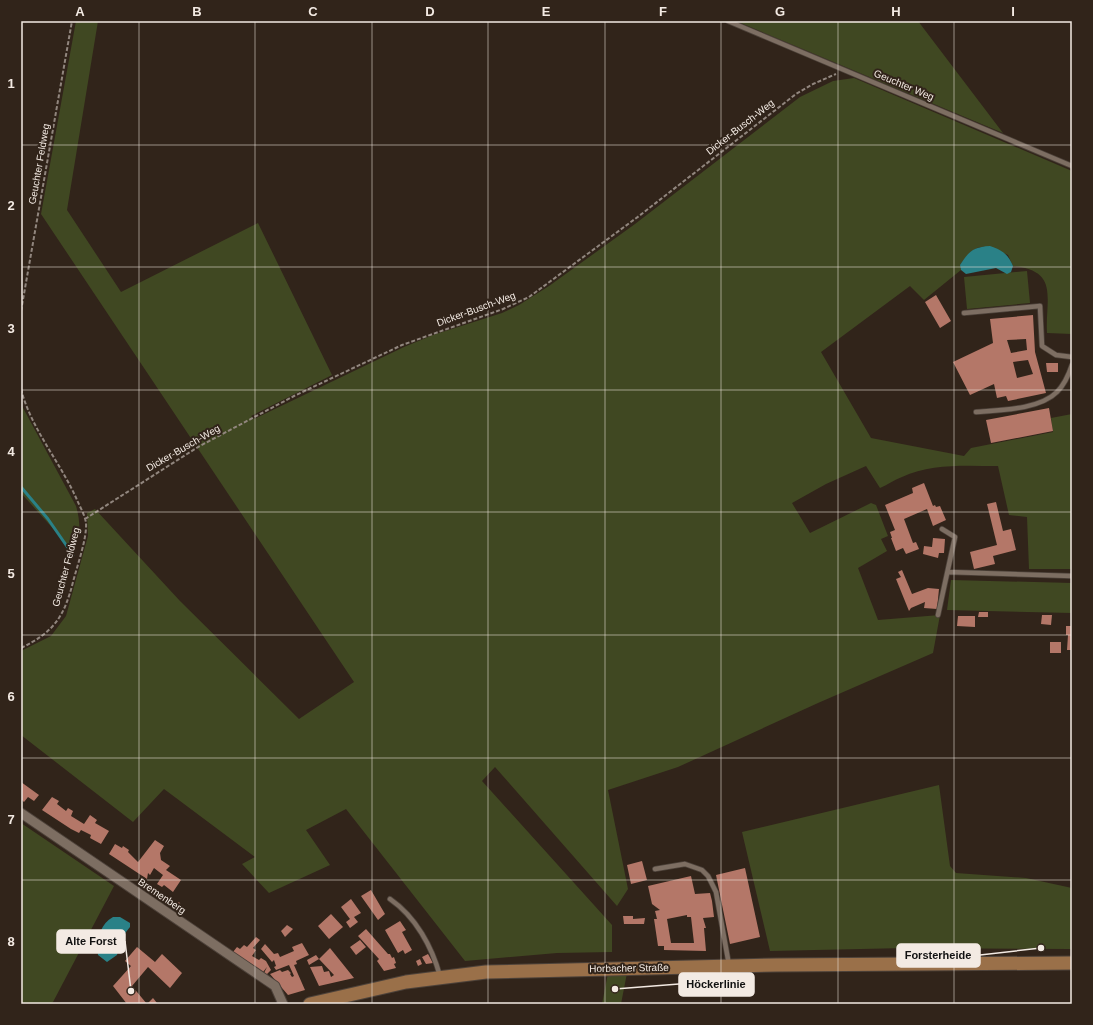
<svg xmlns="http://www.w3.org/2000/svg" width="1093" height="1025" viewBox="0 0 1093 1025" font-family="Helvetica,sans-serif">
	<style>
		.green { fill: #404822 }
		.water { fill: #2a8187 }
		.lines { fill: none; stroke-linecap: round; stroke-linejoin: round }
		.stream { stroke: #2a8187; stroke-width: 3 }
		.building { fill: #b47768; fill-rule: evenodd }
		.service-casing { stroke: #4d423a; stroke-width: 6 }
		.minor-casing { stroke: #4d423a; stroke-width: 11 }
		.secondary-casing { stroke: #4d423a; stroke-width: 15 }
		.path { stroke: #91867e; stroke-width: 2; stroke-dasharray: 4 2; stroke-linecap: butt }
		.service { stroke: #7d6e62; stroke-width: 4.5 }
		.minor { stroke: #7d6e62; stroke-width: 9 }
		.secondary { stroke: #9a7049; stroke-width: 13 }
		.grid { fill: none; stroke: #f3eae3; stroke-width: 1; stroke-opacity: 0.55 }
		.labels { text-anchor: middle; dominant-baseline: central; stroke-width: 4; stroke-linejoin: round; paint-order: stroke }
		.street-label { font-size: 10px; fill: #f3eae3; stroke: #31241a }
		.leader { fill: none; stroke: #f3eae3; stroke-width: 1.5 }
		.callout-dot { fill: #f3eae3; stroke: #31241a; stroke-width: 1.5 }
		.callout { fill: #f3eae3; stroke: #f3eae3; stroke-width: 1.5 }
		.callout-label { font-size: 11px; text-anchor: middle; font-weight: bold; fill: #111 }
		.neatline { fill: none; stroke: #f3eae3; stroke-width: 1.5 }
		.grid-label { font-size: 13px; text-anchor: middle; font-weight: bold; fill: #f3eae3 }
	</style>
	<rect width="100%" height="100%" fill="#31241a"/>
	<path class="green" d="M76 21H98L67 210 121 292 258 223 332 375 251 416 254 419 404 347 433 335 502 313 519 305 549 286 635 224 800 97 833 81 854 78 1072 171V334L1047 333C1045 299 1060 271 1013 266L1008 255C985 244 976 241 960 265L961 270 924 300 910 286 821 352 871 438 964 456 971 448 1053 432 1051 418 1072 414V569H1029L1027 517 1009 515 998 466C966 466 931 463 902 477 894 480 887 485 880 488L866 466 826 484 792 503 810 533 871 503 876 505 888 536 881 539 887 551 858 568 878 620 940 615 933 653 818 703 678 767 608 790 628 889 617 906 495 767 482 781 612 925V952L557 953 465 961 346 809 306 830 330 865 269 893 242 864 255 857 164 789 133 822 21 735V651L51 636 66 616 88 536 87 513 95 509 180 601 299 719 354 682 41 214Z
		M736 21H918L1003 133Z
		M1027 271 1030 303 967 309 964 277Z
		M21 401 22 406 76 506C81 523 80 535 75 553L21 493Z
		M951 580 1072 583V613L947 610Z
		M939 785 950 866 956 873 1026 878 1072 888V949L906 948 770 951 742 832Z
		M21 823 114 886 53 1002 50 1004H21Z
		M608 973H627L621 1004H602Z"/>
	<path class="water" d="M990 246C1002 250 1008 254 1013 266L1011 272 1007 274 996 268 966 274 961 270 960 265C969 251 973 247 990 246Z
		M113 917H120L130 923V927L122 937 117 955 107 962 98 955C97 940 99 925 113 917Z"/>
	<g class="lines">
		<path class="stream" d="M21 487 48 519 73 555"/>
	</g>
	<path class="building" d="M936 295 951 321 940 328 925 302Z
		M1033 315 1035 352 1046 393 1008 401 1006 396 997 398 994 384 970 395 953 362 993 343 990 319ZM1026 339 1027 350 1011 353 1007 340ZM1028 360 1033 374 1017 378 1013 362Z
		M1046 363H1058V372H1047Z
		M1049 408 1053 431 991 443 986 420Z
		M924 483 933 506 935 505 936 507 940 506 946 520 933 526 927 509 904 519 913 543 916 542 919 549 906 554 903 548 896 551 891 538H892L890 532 895 530 885 505 913 493 912 488Z
		M996 502 1003 531 1011 529 1016 550 993 556 995 564 974 569 970 552 997 545 987 504Z
		M933 538 945 539 944 553H939L938 558 923 554 924 546 932 547Z
		M902 570 912 594 928 588 939 589 937 609 924 608 925 602 911 608 909 611 896 579 901 577 898 572Z
		M979 612H988V617H978Z
		M1042 615H1052L1051 625 1041 624Z
		M958 616H975V627L957 626Z
		M1066 626H1072V650H1067L1068 635H1066Z
		M1050 642H1061V653H1050Z
		M21 782 39 795 34 801 28 797 24 802 21 799Z
		M52 797 59 801 57 804 66 811 68 808 73 811 71 816 84 824 90 815 97 820 95 823 109 831 101 844 90 838 91 835 81 830 79 833 71 829 42 810Z
		M155 840 164 846 160 853 161 860 170 866 166 870 181 880 173 892 164 885 162 887 157 884 163 875 154 868 150 875 148 873 147 879 109 854 115 844 122 848 123 846 129 850 128 852 138 862Z
		M642 861 647 880 631 884 627 865Z
		M745 868 760 937 730 944 716 875Z
		M691 876 695 894 710 893 712 901 714 917 703 918 706 928H704L706 951 664 950V946H658L654 919H657L655 911 660 910 652 904 648 886ZM687 915V917H691L694 943H671L667 919Z
		M371 890 385 914 378 920 361 896Z
		M351 899 361 913 354 917 358 922 350 928 346 922 350 919 341 907Z
		M179 902 181 905 176 910 173 907Z
		M331 914 343 927 329 939 318 926Z
		M623 916H633V919L645 918 644 924H624Z
		M400 921 406 930 402 932 412 950 405 954 403 950 398 953 385 930Z
		M287 925 293 929 285 937 281 931Z
		M366 929 388 954H390L392 958 394 957 396 963 394 964 396 968 384 971 377 961 379 959 358 936Z
		M256 937 260 940 253 948 256 950 252 956 259 960 261 958 266 961 271 970 266 975 264 973 267 967 263 972 233 952 237 947 240 949 244 945 247 947Z
		M360 940 366 947 356 955 350 947Z
		M302 943 309 955 296 961 297 964 294 965 305 990 288 995 270 974 280 970 282 972 288 970 291 973 290 974 292 977 294 976 289 965 276 970 274 967 276 966 274 960 272 962 261 949 265 944 274 954 278 953 280 957 294 951 292 947Z
		M137 947 155 962 162 954 182 973 170 988 148 967 132 986 147 1004H127L113 986 131 966 125 961Z
		M330 948 354 978 319 986 310 967 322 966 324 972 329 971 331 977 334 975 319 959 309 965 307 960 316 955 319 959Z
		M428 954 433 963 426 964 422 957Z
		M420 959 422 964 418 966 416 961Z
		M153 998 157 1003 156 1004H147Z"/>
	<g class="lines">
		<g class="service-casing">
			<path id="service" d="M728 21 1072 166
				M964 313 1040 306 1042 346 1056 355 1072 357
				M976 412C999 410 1039 410 1057 392 1064 385 1069 374 1072 365
				M948 572 1072 576
				M938 615 955 537 942 529
				M655 869 685 864 702 870 708 876 716 892 729 965
				M390 899C416 917 432 947 440 976"/>
		</g>
		<g class="minor-casing">
			<path id="minor" d="M21 813 275 986 283 1004"/>
		</g>
		<g class="secondary-casing">
			<path id="secondary" d="M310 1004 406 982 486 972 777 965 1072 963"/>
		</g>
		<path class="path" d="M21 311 72 21
			M21 389C31 429 61 463 77 500 80 507 85 515 86 523 87 539 77 566 73 582 64 617 54 632 21 648
			M85 519 198 447 294 396 402 345 503 309 529 297 639 216 796 94 813 84 836 74"/>
		<use href="#service" class="service"/>
		<use href="#minor" class="minor"/>
		<use href="#secondary" class="secondary"/>
	</g>
	<path class="grid" d="M139 21V1004M255 21V1004M372 21V1004M488 21V1004M605 21V1004M721 21V1004M838 21V1004M954 21V1004M21 145H1072M21 267H1072M21 390H1072M21 512H1072M21 635H1072M21 758H1072M21 880H1072"/>
	<g class="labels">
		<g class="street-label">
			<text transform="translate(904 85) rotate(23)">Geuchter Weg</text>
			<text transform="translate(740 127) rotate(-38)">Dicker-Busch-Weg</text>
			<text transform="translate(39 164) rotate(-80)">Geuchter Feldweg</text>
			<text transform="translate(476 309) rotate(-20)">Dicker-Busch-Weg</text>
			<text transform="translate(183 448) rotate(-30)">Dicker-Busch-Weg</text>
			<text transform="translate(66 567) rotate(-75)">Geuchter Feldweg</text>
			<text transform="translate(162 896) rotate(34)">Bremenberg</text>
			<text transform="translate(629 968) rotate(-1)">Horbacher Straße</text>
		</g>
	</g>
	<path class="leader" d="M131 991L125 941M1041 948L980 955M615 989L679 984"/>
	<g class="callout-dot">
		<circle cx="131" cy="991" r="4"/>
		<circle cx="1041" cy="948" r="4"/>
		<circle cx="615" cy="989" r="4"/>
	</g>
	<g class="callout">
		<rect x="57" y="930" width="68" height="23" rx="4"/>
		<rect x="897" y="944" width="83" height="23" rx="4"/>
		<rect x="679" y="973" width="75" height="23" rx="4"/>
	</g>
	<g class="callout-label">
		<text x="91" y="945">Alte Forst</text>
		<text x="938" y="959">Forsterheide</text>
		<text x="716" y="988">Höckerlinie</text>
	</g>
	<rect width="1093" height="1025" fill="none" stroke="#31241a" stroke-width="44"/>
	<rect x="22" y="22" width="1049" height="981" class="neatline"/>
	<g class="grid-label">
		<text x="80" y="16">A</text>
		<text x="197" y="16">B</text>
		<text x="313" y="16">C</text>
		<text x="430" y="16">D</text>
		<text x="546" y="16">E</text>
		<text x="663" y="16">F</text>
		<text x="780" y="16">G</text>
		<text x="896" y="16">H</text>
		<text x="1013" y="16">I</text>
		<text x="11" y="88">1</text>
		<text x="11" y="210">2</text>
		<text x="11" y="333">3</text>
		<text x="11" y="456">4</text>
		<text x="11" y="578">5</text>
		<text x="11" y="701">6</text>
		<text x="11" y="824">7</text>
		<text x="11" y="946">8</text>
	</g>
</svg>
